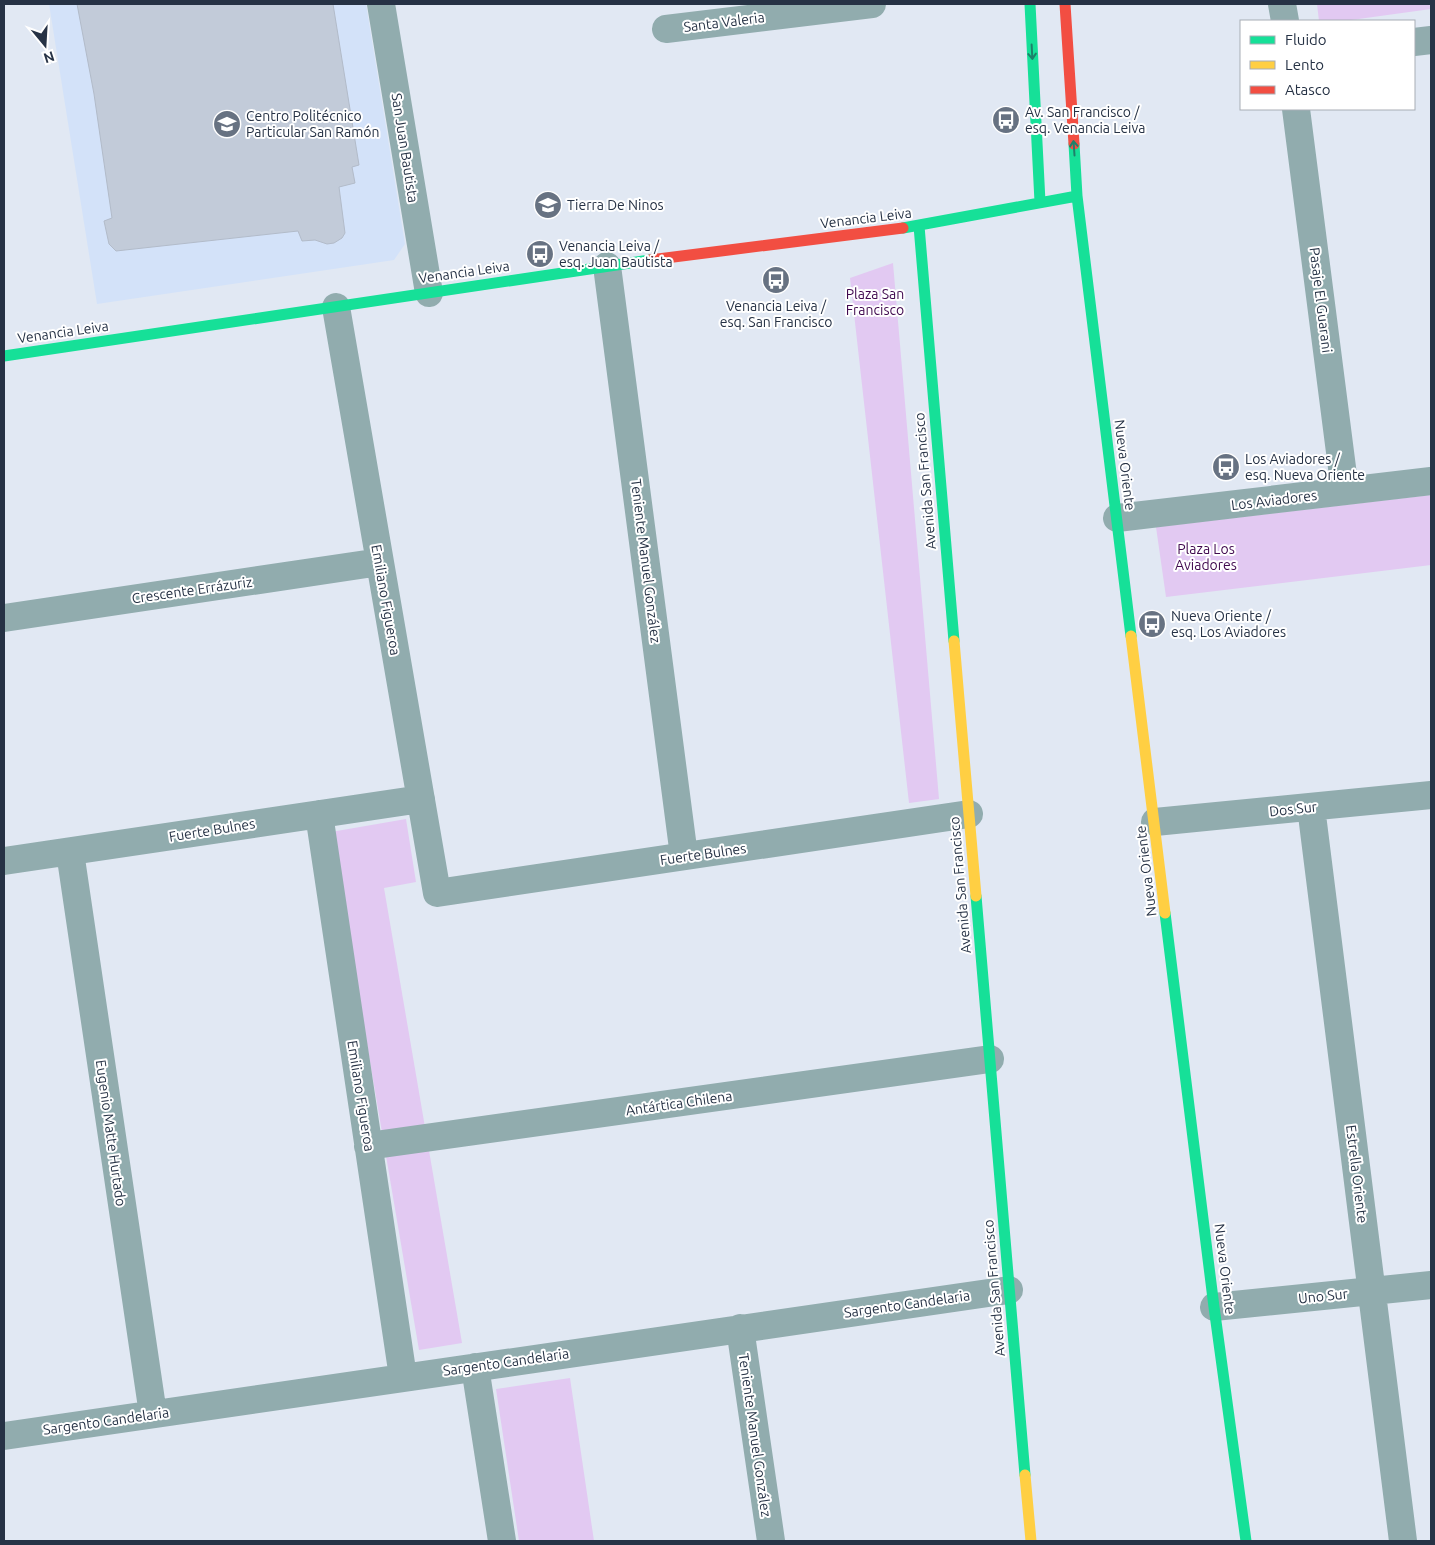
<svg xmlns="http://www.w3.org/2000/svg" width="1435" height="1545" viewBox="0 0 1435 1545" font-family="Ubuntu,sans-serif">
	<style>
		.built { fill: #d3e2f9 }
		.green { fill: #e2c9f2 }
		.building { fill: #c2cbd9; stroke: #b2bbc9 }
		.lines { fill: none; stroke-linecap: round; stroke-linejoin: round }
		.street { stroke: #91acae; stroke-width: 28 }
		.fast { stroke: #16e098; stroke-width: 11 }
		.slow { stroke: #ffcf43; stroke-width: 11 }
		.jam { stroke: #f24e42; stroke-width: 11 }
		.oneway { stroke: #1f806a }
		.labels { text-anchor: middle; dominant-baseline: central; stroke-width: 4; stroke-linejoin: round; paint-order: stroke }
		.street-label { font-size: 14px; fill: #263245; stroke: #fff }
		.poi-label { font-size: 14px; fill: #263245; stroke: #fff; text-anchor: start }
		.park-label { font-size: 14px; fill: #40094f; stroke: #fff }
	</style>
	<rect width="100%" height="100%" fill="#e1e8f3"/>
	<path class="built" d="M49 4H366L405 244 394 260 97 304Z"/>
	<path class="green" d="M1317 4H1431V9L1344 21H1319Z
		M893 263 939 799 909 803 850 278Z
		M1431 495V565L1166 597 1156 527Z
		M406 819 416 882 384 888 462 1343 419 1350 331 832Z
		M570 1378 594 1541H519L496 1389Z"/>
	<path class="building" d="M77 4H333L359 165 352 167 355 183 339 187 345 233 342 238 334 243 327 244 315 240 302 241 298 231 116 251 109 244 104 221 112 218 94 94Z"/>
	<g class="lines">
		<path class="street" d="M381 4 429 293
			M1282 4 1285 21
			M666 29 872 4
			M1414 42 1431 40
			M1296 109 1345 491
			M607 266 684 856
			M336 307 437 893 969 814
			M1117 518 1431 481
			M4 618 380 562
			M1311 807 1403 1541
			M319 814 403 1377
			M1155 822 1431 795
			M70 852 153 1414
			M4 861 421 799
			M368 1146 990 1059
			M1214 1307 1431 1285
			M740 1328 771 1541
			M475 1367 502 1541
			M4 1436 1009 1290"/>
		<path class="fast" d="M1030 4 1040 202
			M1074 144 1077 196 1131 636
			M919 226 954 641
			M903 228 1077 196
			M4 356 650 260
			M976 896 1025 1475
			M1165 913 1214 1307 1246 1541"/>
		<path class="slow" d="M1131 636 1165 913
			M954 641 976 896
			M1025 1475 1031 1541"/>
		<path class="jam" d="M1065 4 1074 144
			M650 260 903 228"/>
	</g>
	<defs><path id="oneway-shaft" d="M-6 0H5M1.5-3L5.5 0L1.5 3" fill="none" stroke-width="1.6" stroke-linecap="round" stroke-linejoin="round" transform="scale(1.25)"/></defs>
	<g class="oneway">
		<use href="#oneway-shaft" transform="translate(1032 52) rotate(87)"/>
		<use href="#oneway-shaft" transform="translate(1074 148) rotate(-94)"/>
	</g>
	<defs>
		<g id="bus-disc" transform="scale(1.4375)"><circle r="9.5" fill="#677282" stroke="#fff"/><path d="M-5-6H5V4H4V6H2V4H-2V6H-4V4H-5ZM-3.5-4V0h7V-4ZM-3.5 1.2v1.5H-2V1.2ZM2 1.2v1.5H3.5V1.2Z" fill="#fff"/></g>
		<g id="school-disc" transform="scale(1.4375)"><circle r="9.5" fill="#677282" stroke="#fff"/><path d="M0-5L7-2L0 1L-7-2ZM-4 1L0 2.5L4 1V4Q0 6-4 4Z" fill="#fff"/></g>
	</defs>
	<g fill-rule="evenodd">
		<use href="#bus-disc" x="1006" y="120"/>
		<use href="#school-disc" x="227" y="124"/>
		<use href="#school-disc" x="548" y="205"/>
		<use href="#bus-disc" x="540" y="254"/>
		<use href="#bus-disc" x="776" y="280"/>
		<use href="#bus-disc" x="1226" y="467"/>
		<use href="#bus-disc" x="1152" y="624"/>
	</g>
	<g class="labels">
		<g class="street-label">
			<text transform="translate(724 22) rotate(-7)">Santa Valeria</text>
			<text transform="translate(405 148) rotate(81)">San Juan Bautista</text>
			<text transform="translate(866 218) rotate(-7)">Venancia Leiva</text>
			<text transform="translate(464 272) rotate(-8)">Venancia Leiva</text>
			<text transform="translate(1321 300) rotate(83)">Pasaje El Guarani</text>
			<text transform="translate(63 332) rotate(-8)">Venancia Leiva</text>
			<text transform="translate(1125 465) rotate(83)">Nueva Oriente</text>
			<text transform="translate(925 481) rotate(-95)">Avenida San Francisco</text>
			<text transform="translate(1274 500) rotate(-7)">Los Aviadores</text>
			<text transform="translate(646 561) rotate(83)">Teniente Manuel González</text>
			<text transform="translate(192 590) rotate(-8)">Crescente Errázuriz</text>
			<text transform="translate(386 600) rotate(80)">Emiliano Figueroa</text>
			<text transform="translate(1293 809) rotate(-6)">Dos Sur</text>
			<text transform="translate(212 830) rotate(-9)">Fuerte Bulnes</text>
			<text transform="translate(703 854) rotate(-8)">Fuerte Bulnes</text>
			<text transform="translate(1146 871) rotate(-97)">Nueva Oriente</text>
			<text transform="translate(960 885) rotate(-95)">Avenida San Francisco</text>
			<text transform="translate(361 1096) rotate(81)">Emiliano Figueroa</text>
			<text transform="translate(679 1103) rotate(-8)">Antártica Chilena</text>
			<text transform="translate(111 1133) rotate(82)">Eugenio Matte Hurtado</text>
			<text transform="translate(1357 1174) rotate(83)">Estrella Oriente</text>
			<text transform="translate(1225 1269) rotate(83)">Nueva Oriente</text>
			<text transform="translate(994 1288) rotate(-95)">Avenida San Francisco</text>
			<text transform="translate(1323 1296) rotate(-6)">Uno Sur</text>
			<text transform="translate(907 1304) rotate(-8)">Sargento Candelaria</text>
			<text transform="translate(506 1362) rotate(-8)">Sargento Candelaria</text>
			<text transform="translate(106 1421) rotate(-8)">Sargento Candelaria</text>
			<text transform="translate(755 1435) rotate(82)">Teniente Manuel González</text>
		</g>
		<g class="poi-label">
			<text x="1025" y="112">Av. San Francisco /<tspan x="1025" dy="16">esq. Venancia Leiva</tspan></text>
			<text x="246" y="116">Centro Politécnico<tspan x="246" dy="16">Particular San Ramón</tspan></text>
			<text x="567" y="205">Tierra De Ninos</text>
			<text x="559" y="246">Venancia Leiva /<tspan x="559" dy="16">esq. Juan Bautista</tspan></text>
			<text x="776" y="306" text-anchor="middle">Venancia Leiva /<tspan x="776" dy="16">esq. San Francisco</tspan></text>
			<text x="1245" y="459">Los Aviadores /<tspan x="1245" dy="16">esq. Nueva Oriente</tspan></text>
			<text x="1171" y="616">Nueva Oriente /<tspan x="1171" dy="16">esq. Los Aviadores</tspan></text>
		</g>
		<g class="park-label">
			<text x="875" y="294">Plaza San<tspan x="875" dy="16">Francisco</tspan></text>
			<text x="1206" y="549">Plaza Los<tspan x="1206" dy="16">Aviadores</tspan></text>
		</g>
	</g>
	<rect width="1435" height="1545" fill="none" stroke="#263245" stroke-width="10"/>
	<rect x="1240" y="20" width="175" height="90" fill="#ffffff" stroke="#a8adb5"/>
	<rect x="1250" y="36" width="25" height="8" fill="#16e098" stroke="#a8adb5"/>
	<text x="1285" y="45" font-size="15" fill="#263245">Fluido</text>
	<rect x="1250" y="61" width="25" height="8" fill="#ffcf43" stroke="#a8adb5"/>
	<text x="1285" y="70" font-size="15" fill="#263245">Lento</text>
	<rect x="1250" y="86" width="25" height="8" fill="#f24e42" stroke="#a8adb5"/>
	<text x="1285" y="95" font-size="15" fill="#263245">Atasco</text>
	<g transform="translate(45 45) rotate(162)" stroke="#ffffff" stroke-width="4" paint-order="stroke">
	<path d="M0-4L9 19L0 12L-9 19Z" fill="#263245"/>
	<text y="-8" font-size="14" font-weight="bold" text-anchor="middle" fill="#263245">N</text>
	</g>
</svg>
